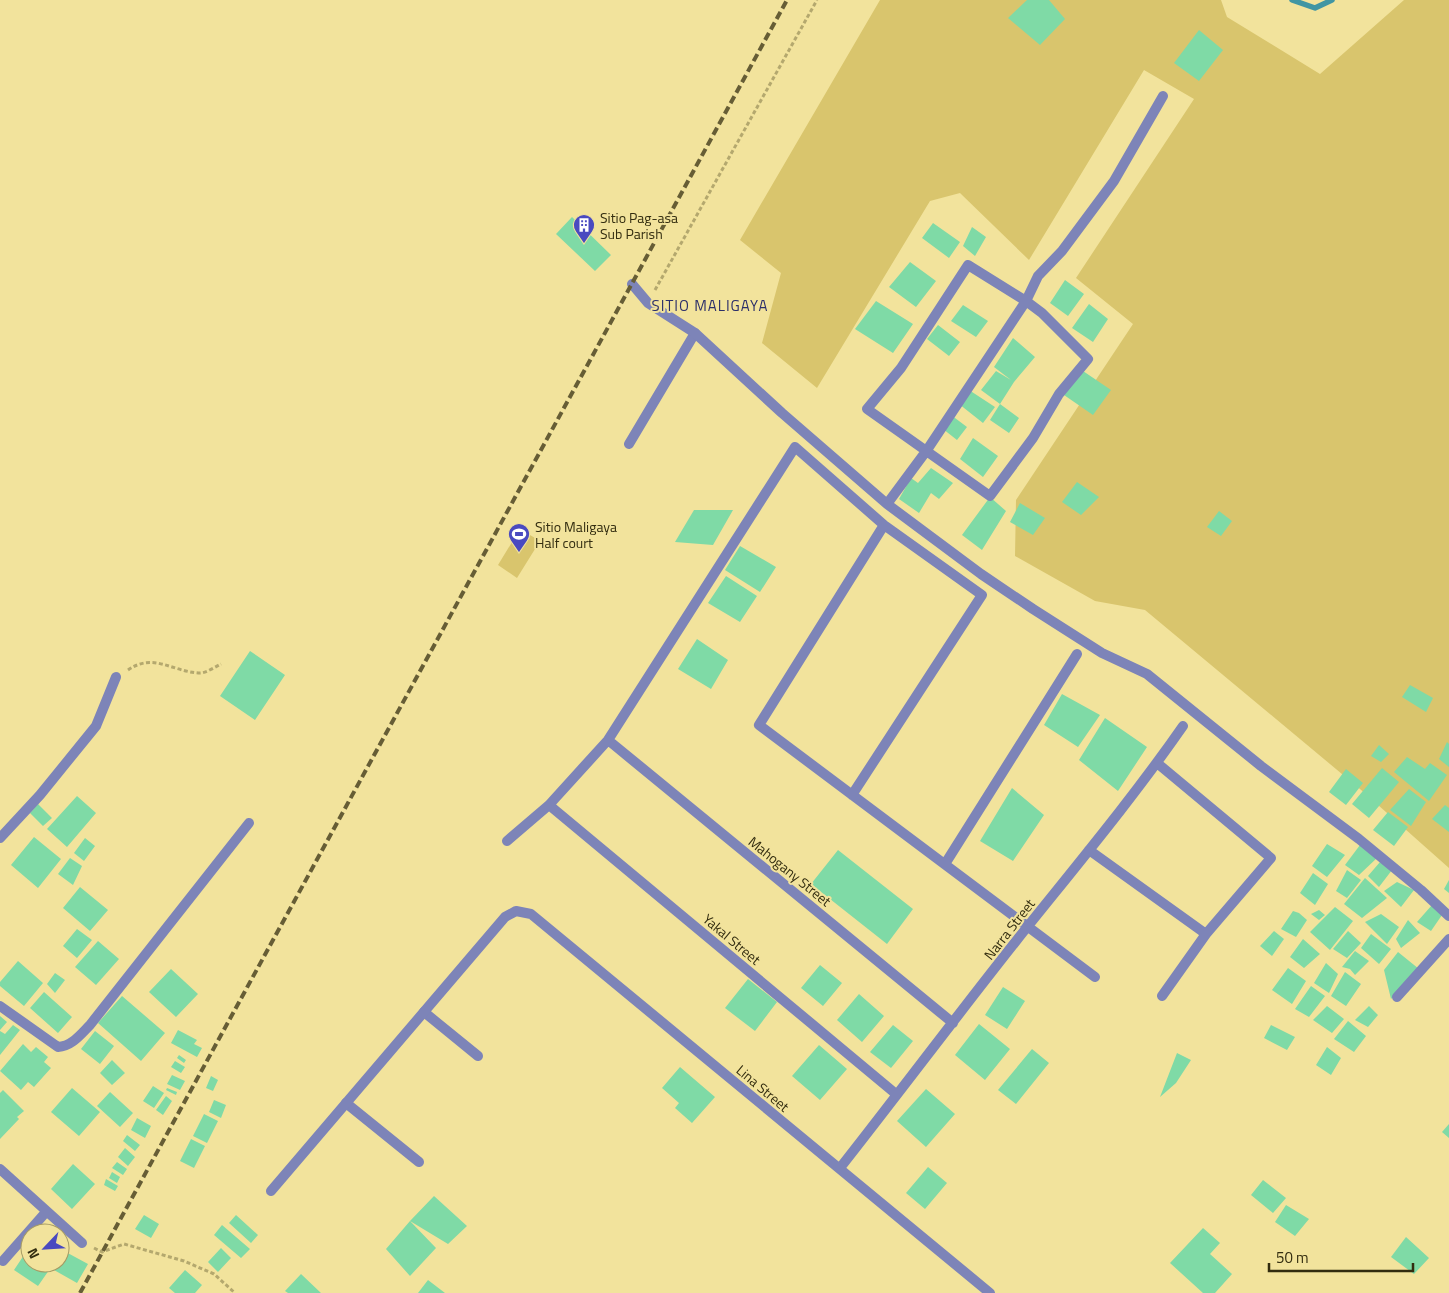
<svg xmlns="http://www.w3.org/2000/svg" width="1449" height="1293" viewBox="0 0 1449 1293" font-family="'Titillium Web',sans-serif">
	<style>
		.green { fill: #d9c56d }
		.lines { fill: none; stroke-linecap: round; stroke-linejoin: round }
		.stream { stroke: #4196a3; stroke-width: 5.5 }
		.building { fill: #7fdaa6 }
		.path { stroke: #b4a86e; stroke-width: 3; stroke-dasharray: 4 2.5; stroke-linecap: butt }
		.service { stroke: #7d84b8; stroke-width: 10 }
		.minor { stroke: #7d84b8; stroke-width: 10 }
		.rail { stroke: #665d35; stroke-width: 4; stroke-dasharray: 8 4; stroke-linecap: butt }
		.labels { text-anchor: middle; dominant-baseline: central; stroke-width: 4; stroke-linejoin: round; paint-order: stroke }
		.poi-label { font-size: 14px; fill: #322c0f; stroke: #f2e39c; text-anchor: start }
		.street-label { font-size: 14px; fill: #322c0f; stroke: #f2e39c }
		.neighbourhood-label { font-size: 15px; letter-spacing: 1px; fill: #2c2f69; stroke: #f2e39c }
	</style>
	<rect width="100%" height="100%" fill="#f2e39c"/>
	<path class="green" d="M880 0H1221L1227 17 1320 74 1404 0H1449V868L1360 789 1145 610 1095 601 1015 556 1016 500 1133 324 1076 278 1194 99 1144 70 1029 260 960 193 930 201 817 388 762 343 781 273 740 240Z
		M520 529 540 541 517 578 498 565Z"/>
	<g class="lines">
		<path class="stream" d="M1292 0 1315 8 1332 0"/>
	</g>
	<path class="building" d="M1027 0H1049L1065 19 1040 45 1008 18Z
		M1199 30 1223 50 1199 81 1174 63Z
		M572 217 611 255 595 271 556 234Z
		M933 223 960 242 949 258 922 238Z
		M972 227 986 237 975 256 963 246Z
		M910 262 936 281 916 307 889 287Z
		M1065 280 1084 294 1068 316 1050 303Z
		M876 301 913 324 893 353 855 329Z
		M1089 304 1108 319 1093 342 1072 328Z
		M963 305 988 321 976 337 951 321Z
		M938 325 960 342 949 356 927 339Z
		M1013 338 1035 357 1014 382 1000 404 981 390 996 371 1011 380 994 367Z
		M1083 371 1111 390 1093 415 1064 395Z
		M969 390 995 407 983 423 959 404Z
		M1000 404 1019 418 1009 433 990 420Z
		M951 415 967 427 957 440 943 429Z
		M973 438 998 456 983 477 960 459Z
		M931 468 953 483 939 499 931 493 919 513 899 499 911 478 918 483Z
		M1077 482 1099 497 1081 515 1062 502Z
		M990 497 1006 511 982 550 962 535Z
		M1020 503 1045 518 1033 535 1010 522Z
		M694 510H733L713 545 675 542Z
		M1219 511 1232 521 1221 536 1207 527Z
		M740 546 776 567 760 592 725 570Z
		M726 576 757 596 740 622 708 603Z
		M697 639 728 660 711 689 678 669Z
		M250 651 285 675 255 720 220 696Z
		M1410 685 1433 698 1426 712 1402 697Z
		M1062 694 1100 715 1078 747 1044 725Z
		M1105 718 1147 747 1118 791 1079 760Z
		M1447 742 1449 744V767L1439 759Z
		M1379 745 1389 754 1381 762 1371 756Z
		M1407 757 1425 769 1430 763 1447 775 1429 801 1394 772Z
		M1382 768 1399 782 1369 818 1352 804Z
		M1346 769 1363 783 1346 805 1329 792Z
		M1012 788 1044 815 1013 861 980 841Z
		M1409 789 1426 802 1411 826 1390 810Z
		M77 796 96 813 67 847 47 829Z
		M38 804 52 818 43 826 30 813Z
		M1445 805 1449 808V832L1432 819Z
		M1388 812 1408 827 1394 846 1373 830Z
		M34 837 61 859 38 888 11 865Z
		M85 838 95 846 84 861 74 853Z
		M1327 844 1345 855 1327 877 1312 866Z
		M1360 845 1378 857 1359 875 1345 865Z
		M838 850 913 909 887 944 811 884Z
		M70 858 82 866 73 885 58 874Z
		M1380 862 1392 870 1379 887 1368 876Z
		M1347 870 1361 880 1347 898 1336 891Z
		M1313 873 1328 884 1315 905 1300 893Z
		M1365 878 1387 898 1362 918 1344 904Z
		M1449 880V893L1444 889Z
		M1397 882 1414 890 1401 907 1384 891Z
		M80 887 108 910 90 931 63 908Z
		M1432 905 1442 915 1431 931 1417 922Z
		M1335 907 1353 921 1330 950 1310 932Z
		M1319 910 1325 915 1319 920 1311 914Z
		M1293 911 1299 913 1307 920 1296 937 1281 929Z
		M1381 914 1399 927 1387 944 1365 922Z
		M1408 920 1420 933 1401 948 1396 939Z
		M77 929 92 940 77 958 63 946Z
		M1274 931 1284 939 1272 956 1260 946Z
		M1348 931 1361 943 1347 958 1333 949Z
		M1371 934 1391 949 1379 964 1361 948Z
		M1303 939 1320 954 1304 968 1290 957Z
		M98 941 119 959 96 985 75 967Z
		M1355 951 1369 961 1355 975 1350 969 1342 967Z
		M1398 952 1419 969 1391 999 1384 970Z
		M18 961 43 983 24 1006 0 986V982Z
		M1326 963 1338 974 1329 993 1314 983Z
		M820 965 842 983 823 1006 801 988Z
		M1288 968 1306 981 1292 1004 1272 990Z
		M171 969 198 994 176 1017 149 992Z
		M1345 972 1361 984 1346 1006 1331 996Z
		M55 973 65 980 55 993 47 984Z
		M748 979 777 1002 755 1031 725 1008Z
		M1311 986 1325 996 1309 1017 1295 1009Z
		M1003 987 1025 1001 1007 1029 985 1015Z
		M44 992 72 1017 58 1033 30 1008Z
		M859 994 884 1016 862 1042 837 1020Z
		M122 996 165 1033 141 1061 98 1023Z
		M1327 1006 1344 1019 1332 1033 1313 1020Z
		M1369 1006 1378 1015 1368 1027 1355 1020Z
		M0 1016 7 1022 0 1030Z
		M1348 1021 1366 1036 1354 1052 1334 1039Z
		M979 1024 1010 1049 985 1080 955 1055Z
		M13 1025 20 1030 0 1055V1031L5 1034Z
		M893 1025 913 1041 891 1068 870 1052Z
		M1271 1025 1295 1037 1287 1050 1264 1038Z
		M178 1030 197 1040 194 1044 202 1048 197 1057 171 1043Z
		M95 1031 114 1046 100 1064 81 1049Z
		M23 1044 31 1052 36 1047 48 1057 44 1062 51 1068 34 1087 28 1082 21 1090 0 1071Z
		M819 1045 847 1069 820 1100 792 1076Z
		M1327 1047 1341 1058 1331 1075 1316 1065Z
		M1032 1049 1049 1063 1016 1104 998 1090Z
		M1177 1053 1191 1060 1176 1083 1160 1097Z
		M179 1055 186 1060 184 1063 177 1058Z
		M112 1060 125 1073 112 1085 100 1073Z
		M175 1061 185 1067 181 1073 171 1067Z
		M680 1067 715 1097 692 1123 675 1108 679 1103 662 1088Z
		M172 1075 185 1081 180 1090 167 1084Z
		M211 1076 218 1080 213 1091 206 1088Z
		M153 1086 164 1093 154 1108 143 1101Z
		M72 1088 100 1112 79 1136 51 1112Z
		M167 1088 177 1092 176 1095 166 1090Z
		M926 1089 955 1114 926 1147 897 1121Z
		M3 1090 24 1111 17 1117 19 1119 0 1139V1093Z
		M110 1092 133 1113 120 1127 97 1106Z
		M166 1096 172 1101 163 1115 156 1110Z
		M214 1100 226 1105 221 1118 209 1112Z
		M204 1114 218 1121 207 1143 193 1136Z
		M137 1118 151 1126 145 1138 131 1130Z
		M1449 1124V1138L1442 1132Z
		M127 1135 140 1145 135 1151 123 1141Z
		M191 1139 205 1146 194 1168 180 1161Z
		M125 1148 135 1157 128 1166 118 1157Z
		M117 1162 127 1169 123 1175 112 1168Z
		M73 1164 95 1184 72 1209 51 1189Z
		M928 1167 947 1183 925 1209 906 1193Z
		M112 1172 120 1177 117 1183 109 1178Z
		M106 1179 118 1186 115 1191 104 1185Z
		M1263 1180 1286 1198 1273 1213 1251 1195Z
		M434 1196 467 1226 448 1244 410 1221 436 1248 410 1276 386 1249 410 1221Z
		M1286 1205 1309 1219 1295 1236 1275 1222Z
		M144 1215 159 1224 151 1238 135 1229Z
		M236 1215 258 1235 251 1243 229 1223Z
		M222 1225 250 1249 241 1258 214 1235Z
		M1203 1228 1220 1243 1210 1254 1232 1274 1215 1293H1203L1170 1263Z
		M1406 1237 1429 1258 1414 1274 1391 1257Z
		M30 1246V1263H54L38 1286 14 1270Z
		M221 1248 231 1258 218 1272 208 1262Z
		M64 1251 88 1264 77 1283 54 1270 57 1263H60V1258Z
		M185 1270 202 1285 195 1293H175L169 1288Z
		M301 1274 321 1293H288L285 1291Z
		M428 1280 445 1293H418Z"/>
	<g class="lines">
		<path class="path" d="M655 290 817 0
			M128 670C154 652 172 672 200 673 206 673 215 667 221 664
			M94 1248 102 1252 124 1244 184 1261 214 1274 235 1293"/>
		<path class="service" d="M629 444 695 333
			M1397 997 1449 939
			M424 1012 478 1056
			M346 1103 419 1162"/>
		<path class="minor" d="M968 265 1026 301 1042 313 1088 359 1059 394 1033 438 990 496 867 409 901 368Z
			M632 284 648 303 695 333 782 413 887 504 981 574 1033 609 1102 653 1147 674 1261 766 1359 839 1421 890 1449 916
			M887 504 927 450 1026 301 1038 276 1062 251 1114 181 1163 96
			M884 525 759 725 1095 977
			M608 740 953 1023
			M1157 763 1271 858 1206 934 1162 996
			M549 805 896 1094
			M0 838 40 795 96 726 116 677
			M507 841 549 805 608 740 795 447 884 525 982 595 852 795
			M1089 850 1206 934
			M945 864 1077 654
			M0 1006 58 1047C72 1046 80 1035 90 1025L249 823
			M840 1168C903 1088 964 1006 1028 926 1081 860 1135 795 1183 726
			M0 1169 82 1243
			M271 1191 505 917 516 911 531 914 990 1293
			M3 1261 46 1212"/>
		<path class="rail" d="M80 1293 787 0"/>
	</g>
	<defs>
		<g id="building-pin" transform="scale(1.125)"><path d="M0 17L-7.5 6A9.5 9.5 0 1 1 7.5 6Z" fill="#4a4ac0" stroke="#f2e39c"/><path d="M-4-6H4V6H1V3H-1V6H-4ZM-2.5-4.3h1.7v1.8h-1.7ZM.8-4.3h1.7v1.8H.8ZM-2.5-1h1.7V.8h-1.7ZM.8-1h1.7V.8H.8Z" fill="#fff"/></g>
		<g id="stadium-pin" transform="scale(1.125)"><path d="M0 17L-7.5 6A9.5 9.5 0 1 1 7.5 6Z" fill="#4a4ac0" stroke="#f2e39c"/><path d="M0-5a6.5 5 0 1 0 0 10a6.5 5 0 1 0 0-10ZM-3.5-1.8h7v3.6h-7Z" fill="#fff"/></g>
	</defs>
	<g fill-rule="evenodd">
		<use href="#building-pin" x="584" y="225"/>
		<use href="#stadium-pin" x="519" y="534"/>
	</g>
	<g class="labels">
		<g class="poi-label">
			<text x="600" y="217">Sitio Pag-asa<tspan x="600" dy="16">Sub Parish</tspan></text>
			<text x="535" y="526">Sitio Maligaya<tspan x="535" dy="16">Half court</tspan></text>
		</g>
		<g class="street-label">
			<text transform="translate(790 871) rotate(39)">Mahogany Street</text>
			<text transform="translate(1009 929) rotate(-52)">Narra Street</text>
			<text transform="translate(732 939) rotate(40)">Yakal Street</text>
			<text transform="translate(763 1088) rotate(40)">Lina Street</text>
		</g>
		<g class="neighbourhood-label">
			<text x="710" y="305">SITIO MALIGAYA</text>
		</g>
	</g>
	<g transform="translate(45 1248) rotate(245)"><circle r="24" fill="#f2e39c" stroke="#a59a64"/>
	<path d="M0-4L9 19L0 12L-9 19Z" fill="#4a4ac0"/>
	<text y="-8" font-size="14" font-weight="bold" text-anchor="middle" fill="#322c0f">N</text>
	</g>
	<path d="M1269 1263v8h144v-8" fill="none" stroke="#322c0f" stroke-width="2.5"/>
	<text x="1276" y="1263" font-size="15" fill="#322c0f" stroke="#f2e39c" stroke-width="4" paint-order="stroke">50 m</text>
</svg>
